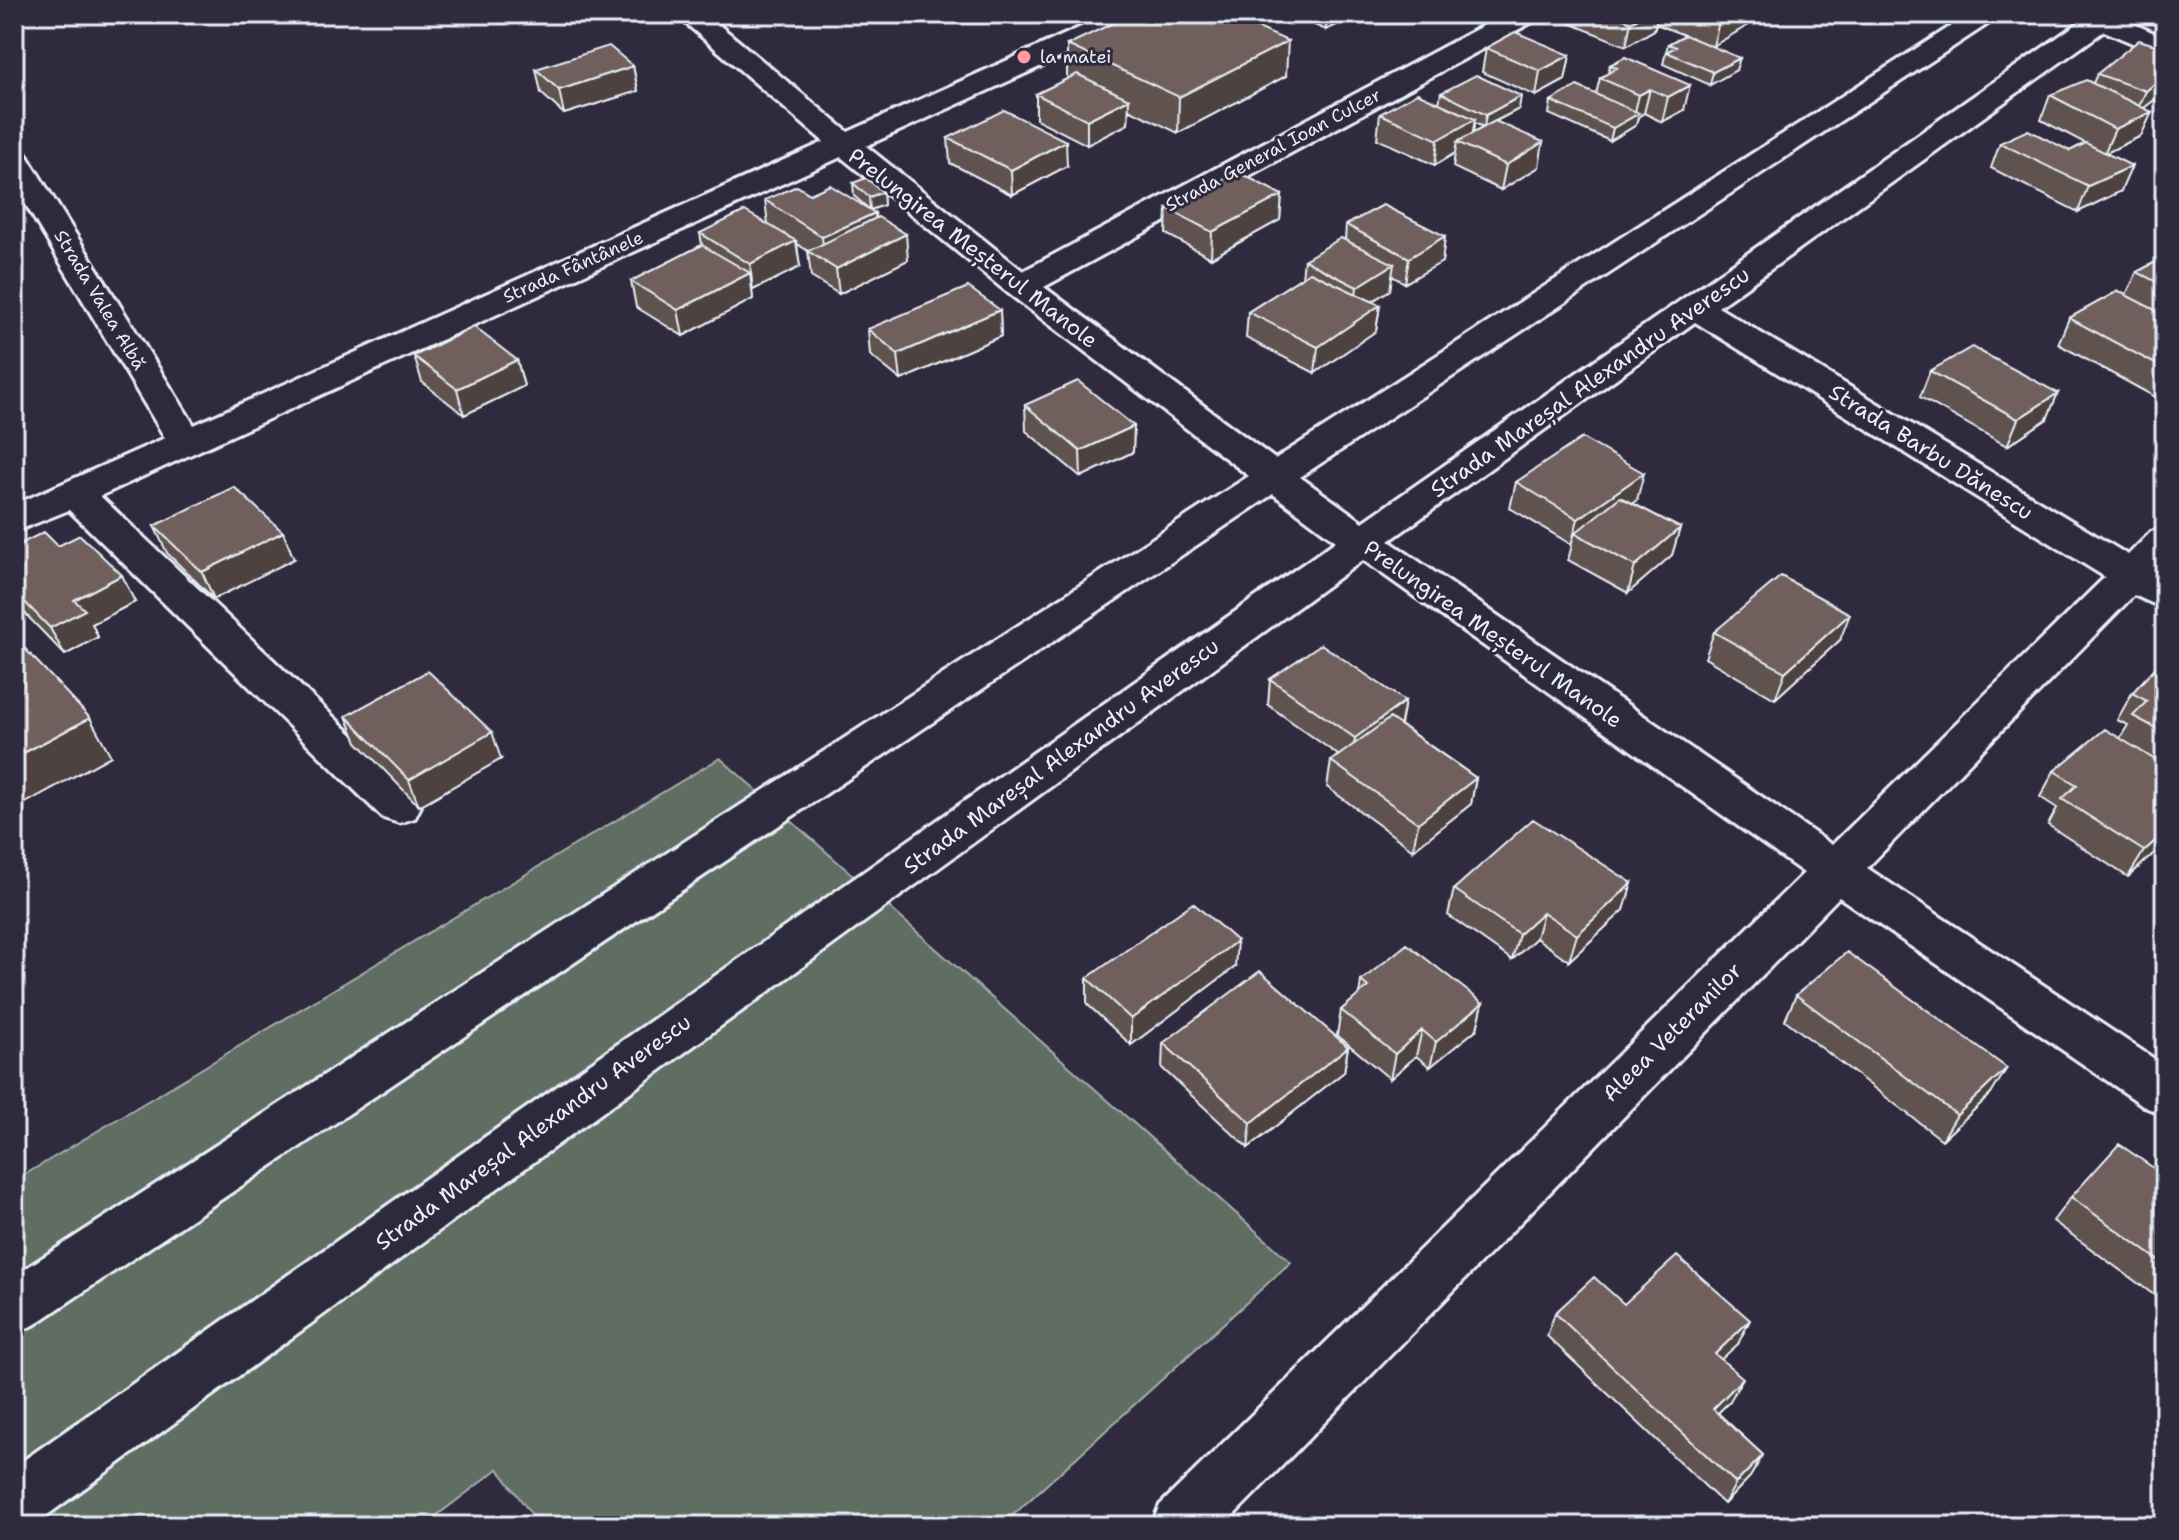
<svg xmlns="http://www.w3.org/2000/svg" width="2179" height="1540" viewBox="0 0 2179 1540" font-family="'Shantell Sans',sans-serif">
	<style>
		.green { fill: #606d62; stroke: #a4afad; stroke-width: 2 }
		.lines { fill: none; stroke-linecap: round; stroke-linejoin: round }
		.minor-casing { stroke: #e8f1f8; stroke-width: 6 }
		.minor { fill: #2f2a3d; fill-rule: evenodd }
		.wall { fill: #605250; stroke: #e8f1f8; stroke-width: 2; fill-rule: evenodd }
		.shaded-wall { fill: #4e4241; stroke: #e8f1f8; stroke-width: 2 }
		.building { fill: #705f5d; stroke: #e8f1f8; stroke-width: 2 }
		.poi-dot { fill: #ff9aa2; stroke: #2f2a3d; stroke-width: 3 }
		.labels { text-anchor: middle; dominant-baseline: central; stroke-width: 6; stroke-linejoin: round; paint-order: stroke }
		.far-poi-label { font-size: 18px; fill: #e8f1f8; stroke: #2f2a3d; text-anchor: start }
		.far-street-label { font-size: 18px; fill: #e8f1f8; stroke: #2f2a3d }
		.street-label { font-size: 22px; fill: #e8f1f8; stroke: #2f2a3d }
	</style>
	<rect width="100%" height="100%" fill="#2f2a3d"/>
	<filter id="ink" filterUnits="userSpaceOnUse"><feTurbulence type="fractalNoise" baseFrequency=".0125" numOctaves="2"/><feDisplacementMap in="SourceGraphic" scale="16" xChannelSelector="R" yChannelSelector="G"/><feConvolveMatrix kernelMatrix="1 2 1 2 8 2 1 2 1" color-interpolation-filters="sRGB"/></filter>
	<g filter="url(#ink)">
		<path class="green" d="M720 758 1291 1262 1001 1526H540L498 1469 423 1526H14V1181Z"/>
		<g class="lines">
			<g class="minor-casing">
				<path id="minor" d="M675 14H706L848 132 1110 14H1147L1143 20 866 146 1023 271 1505 14H1540L1536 20 1044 287 1275 459 1970 14H2003L1300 477 1363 522 2091 14H2124L2121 18 2165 38V57L2104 31 1718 307 2128 555 2151 532 2165 528V564L2157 573 2165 578V609L2134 595 1867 868 2165 1066V1115L2147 1108 1839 897 1223 1526H1151L1160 1505 1804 873 1363 560 35 1524 14 1526V1467L1336 541 1273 494 34 1325 14 1333V1276L1249 476 1008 293 841 157 100 496 415 794 421 806 415 818 399 823 383 818 69 510 14 532V505L165 438 14 185V150L25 152 29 159 194 425 824 142ZM1695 322 2105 577 1832 845 1389 541Z"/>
			</g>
			<use href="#minor" class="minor"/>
		</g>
		<path class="wall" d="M1288 14H1383L1368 21 1353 15V17L1326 30Z
			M1553 14H1767L1713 46 1736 70 1710 85 1663 64 1668 44 1684 35 1656 24 1654 30 1626 46 1552 16Z
			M1067 45 1286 76 1178 133 1129 109 1128 124 1087 145 1036 119V94L1067 79Z
			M1486 48 1570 55 1565 80 1536 96 1482 72Z
			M2165 48V99L2158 97 2144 108 2141 136 2106 153 2121 191 2078 212 1991 168 2000 143 2070 151 2085 143 2041 120 2050 95 2093 83 2097 74Z
			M1625 57 1684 110 1662 122 1644 113 1638 117 1636 125 1610 141 1549 114 1551 101 1596 94 1600 78 1608 73 1610 65Z
			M633 66 638 91 564 114 541 93 536 69Z
			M1441 93 1519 109 1496 121 1539 167 1501 190 1453 167 1455 153 1435 165 1377 139 1380 114 1439 103ZM1474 123 1484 127 1473 133Z
			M948 138 1067 166 1012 195 950 163Z
			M853 183 883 192 884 205 870 210 854 196Z
			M810 194 875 213V219L908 260 839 294 811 277 808 251 797 244 800 267 753 290 752 289 753 299 683 336 636 307 631 281 702 245 700 233 768 225 765 200Z
			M1282 195 1280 220 1211 258 1166 234 1167 208Z
			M1346 225 1445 236 1442 262 1405 283 1392 276 1390 290 1372 301 1380 305 1376 331 1315 373 1246 338 1248 312 1302 277 1304 260 1345 240Z
			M2165 257V393L2157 398 2058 344 2069 318 2126 295 2137 272Z
			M1000 310 1001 336 901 380 870 355 868 329Z
			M414 356 517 360 524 386 464 415 422 382Z
			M1930 371 2047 419 2007 446 1920 397Z
			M1025 405 1134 426 1133 452 1081 477 1026 431Z
			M1516 482 1637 500 1632 503 1680 528 1672 555 1628 593 1568 560 1572 545 1510 508Z
			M154 526 294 559 214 599 167 553Z
			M58 546 135 602 92 624 98 637 65 655 14 602V547Z
			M1714 632 1840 640 1775 699 1705 658Z
			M2165 657V843L2128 877 2048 825 2057 808 2040 797 2054 771 2120 738 2128 725 2117 720 2132 693Z
			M1270 679 1405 701 1401 725 1476 778 1471 804 1413 850 1327 787 1331 761 1338 755 1268 705Z
			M346 716 501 759 419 806 357 742Z
			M1632 883 1624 910 1569 961 1536 938 1512 960 1448 915 1454 889Z
			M1235 967 1131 1045 1087 1004V978Z
			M1361 981 1483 1003 1477 1029 1430 1067 1416 1056 1390 1079 1337 1035 1341 1010 1359 995Z
			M1796 995 1991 1094 1942 1140 1785 1020Z
			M1163 1043 1348 1047 1344 1072 1248 1148 1162 1068Z
			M2165 1176V1303L2053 1221 2071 1197Z
			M1555 1313 1738 1344 1721 1359 1730 1401 1718 1413 1763 1455 1750 1477 1724 1504 1547 1336Z"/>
		<path class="shaded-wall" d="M1327 14H1353V17L1326 30Z
			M1369 14H1383L1368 21Z
			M1645 14H1658L1654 30 1626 46 1631 22Z
			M1733 14H1767L1713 46 1719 22Z
			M1288 41 1286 76 1178 133 1179 97Z
			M1570 55 1565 80 1536 96 1540 71Z
			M1740 58 1736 70 1710 85 1713 72Z
			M633 66 638 91 564 114 559 90Z
			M2165 75V80L2158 97 2135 115 2146 91Z
			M1690 85 1684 110 1662 122 1668 97Z
			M1650 89 1644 113 1638 117 1636 125 1610 141 1613 128 1634 116 1639 95Z
			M1521 96 1519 109 1484 127 1486 115Z
			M1129 99 1128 124 1087 145V120Z
			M2152 112 2141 136 2104 154 2115 129Z
			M1475 119 1471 144 1457 142 1455 153 1435 165 1438 140Z
			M1066 141 1067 166 1012 195 1011 170Z
			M1543 142 1539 167 1501 190 1506 165Z
			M2132 166 2121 191 2078 212 2088 186Z
			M883 192 884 205 870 210 869 197Z
			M1282 195 1280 220 1211 258 1212 232Z
			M875 213 877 239 825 263 822 237Z
			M906 234 908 260 839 294 836 269Z
			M1445 236 1442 262 1405 283 1409 258Z
			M796 241 800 267 753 290 750 264Z
			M1394 264 1390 290 1354 313 1357 287Z
			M750 273 753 299 683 336 678 310Z
			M1380 305 1376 331 1315 373 1318 347Z
			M1000 310 1001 336 901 380 898 354Z
			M517 360 524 386 464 415 457 389Z
			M2165 381V393L2157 398Z
			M2058 393 2047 419 2007 446 2018 419Z
			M1134 426 1133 452 1081 477 1080 451Z
			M1644 473 1637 500 1582 538 1575 533 1571 545 1578 519Z
			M1680 528 1672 555 1628 593 1635 566Z
			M283 532 294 559 214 599 202 572Z
			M122 575 135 602 92 624 98 637 65 655 50 628 74 600Z
			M1850 614 1840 640 1775 699 1785 672Z
			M1405 701 1400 728 1351 765 1355 738Z
			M90 718 111 756 22 805 14 792V758Z
			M492 732 501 759 419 806 409 780Z
			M1476 778 1471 804 1413 850 1418 823Z
			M2165 832V843L2128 877 2144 851Z
			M1632 883 1624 910 1569 961 1577 935Z
			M1543 912 1536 938 1512 960 1519 934Z
			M1237 941 1235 967 1131 1045V1019Z
			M1483 1003 1477 1029 1430 1067 1436 1042Z
			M1422 1030 1416 1056 1390 1079 1395 1054Z
			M1348 1047 1344 1072 1248 1148 1251 1123Z
			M2007 1068 1991 1094 1942 1140 1957 1115Z
			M1750 1320 1738 1344 1703 1376 1715 1354Z
			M1743 1378 1730 1401 1700 1431 1713 1409Z
			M1763 1455 1750 1477 1724 1504 1736 1483Z"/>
		<path class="building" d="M1132 14H1226L1288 41 1179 97 1067 45Z
			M1611 14H1645L1631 22Z
			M1697 14H1733L1719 22Z
			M1515 32 1570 55 1540 71 1486 48Z
			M1685 35 1740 58 1713 72 1666 52 1676 47 1668 44Z
			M2139 40 2165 48V75L2146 91 2097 74Z
			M609 46 633 66 559 90 536 69Z
			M1625 57 1690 85 1668 97 1650 89 1639 95 1600 78 1617 68 1610 65Z
			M1077 74 1129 99 1087 120 1036 94Z
			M1476 75 1521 96 1486 115 1441 93Z
			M2086 80 2152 112 2115 129 2050 95Z
			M1577 86 1639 113 1613 128 1551 101Z
			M1417 93 1475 119 1438 140 1380 114Z
			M1004 110 1066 141 1011 170 948 138Z
			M1495 121 1543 142 1506 165 1457 142Z
			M2028 130 2070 151 2086 143 2132 166 2088 186 2000 143Z
			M1238 172 1282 195 1212 232 1167 208Z
			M866 178 883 192 869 197 853 183Z
			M830 185 875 213 822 237 765 200 797 186 810 194Z
			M1383 205 1445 236 1409 258 1346 225Z
			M745 211 796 241 750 264 700 233Z
			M878 217 906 234 836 269 808 251Z
			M1341 238 1394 264 1357 287 1304 260Z
			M702 245 750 273 678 310 631 281Z
			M2165 257V292L2156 287 2161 284 2137 272Z
			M1310 272 1380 305 1318 347 1248 312Z
			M968 287 1000 310 898 354 868 329Z
			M2118 291 2165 315V369L2069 318Z
			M474 327 517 360 457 389 414 356Z
			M1972 347 2058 393 2018 419 1930 371Z
			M1078 381 1134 426 1080 451 1025 405Z
			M1582 438 1644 473 1578 519 1516 482Z
			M234 487 283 532 202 572 154 526Z
			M1620 497 1680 528 1635 566 1575 533Z
			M44 532 58 546 80 535 122 575 74 600 85 610 50 628 14 591V547Z
			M1781 576 1850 614 1785 672 1714 632Z
			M14 637 90 718 14 758Z
			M1321 644 1405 701 1355 738 1270 679Z
			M2165 657V733L2133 716 2147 701 2132 693Z
			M428 671 492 732 409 780 346 716Z
			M1390 718 1476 778 1418 823 1331 761Z
			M2105 729 2165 766V832L2144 851 2062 799 2077 785 2054 771Z
			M1533 819 1632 883 1577 935 1543 912 1519 934 1454 889Z
			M1193 903 1237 941 1131 1019 1087 978Z
			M1407 944 1483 1003 1436 1042 1422 1030 1395 1054 1341 1010 1368 987 1361 981Z
			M1847 952 2007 1068 1957 1115 1796 995Z
			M1260 971 1348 1047 1251 1123 1163 1043Z
			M2119 1144 2165 1176V1265L2071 1197Z
			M1677 1256 1750 1320 1715 1354 1743 1378 1713 1409 1763 1455 1736 1483 1555 1313 1594 1277 1624 1304Z"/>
	</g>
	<circle class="poi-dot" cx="1024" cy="57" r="8"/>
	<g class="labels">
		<g class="far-poi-label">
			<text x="1040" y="57">la matei</text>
		</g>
		<g class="far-street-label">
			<text transform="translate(1273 150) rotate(-28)">Strada General Ioan Culcer</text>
			<text transform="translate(573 267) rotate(-24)">Strada Fântânele</text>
			<text transform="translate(100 300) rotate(59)">Strada Valea Albă</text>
		</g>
		<g class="street-label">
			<text transform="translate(973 248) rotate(38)">Prelungirea Meșterul Manole</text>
			<text transform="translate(1590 382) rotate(-35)">Strada Mareșal Alexandru Averescu</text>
			<text transform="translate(1931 452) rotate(32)">Strada Barbu Dănescu</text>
			<text transform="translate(1493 634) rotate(35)">Prelungirea Meșterul Manole</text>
			<text transform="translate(1061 756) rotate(-36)">Strada Mareșal Alexandru Averescu</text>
			<text transform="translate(1672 1032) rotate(-45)">Aleea Veteranilor</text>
			<text transform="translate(533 1132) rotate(-36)">Strada Mareșal Alexandru Averescu</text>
		</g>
	</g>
	<rect width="2179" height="1540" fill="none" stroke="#2f2a3d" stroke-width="48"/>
	<rect x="24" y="24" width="2131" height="1492" fill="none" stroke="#e8f1f8" stroke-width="3" filter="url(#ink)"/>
</svg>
